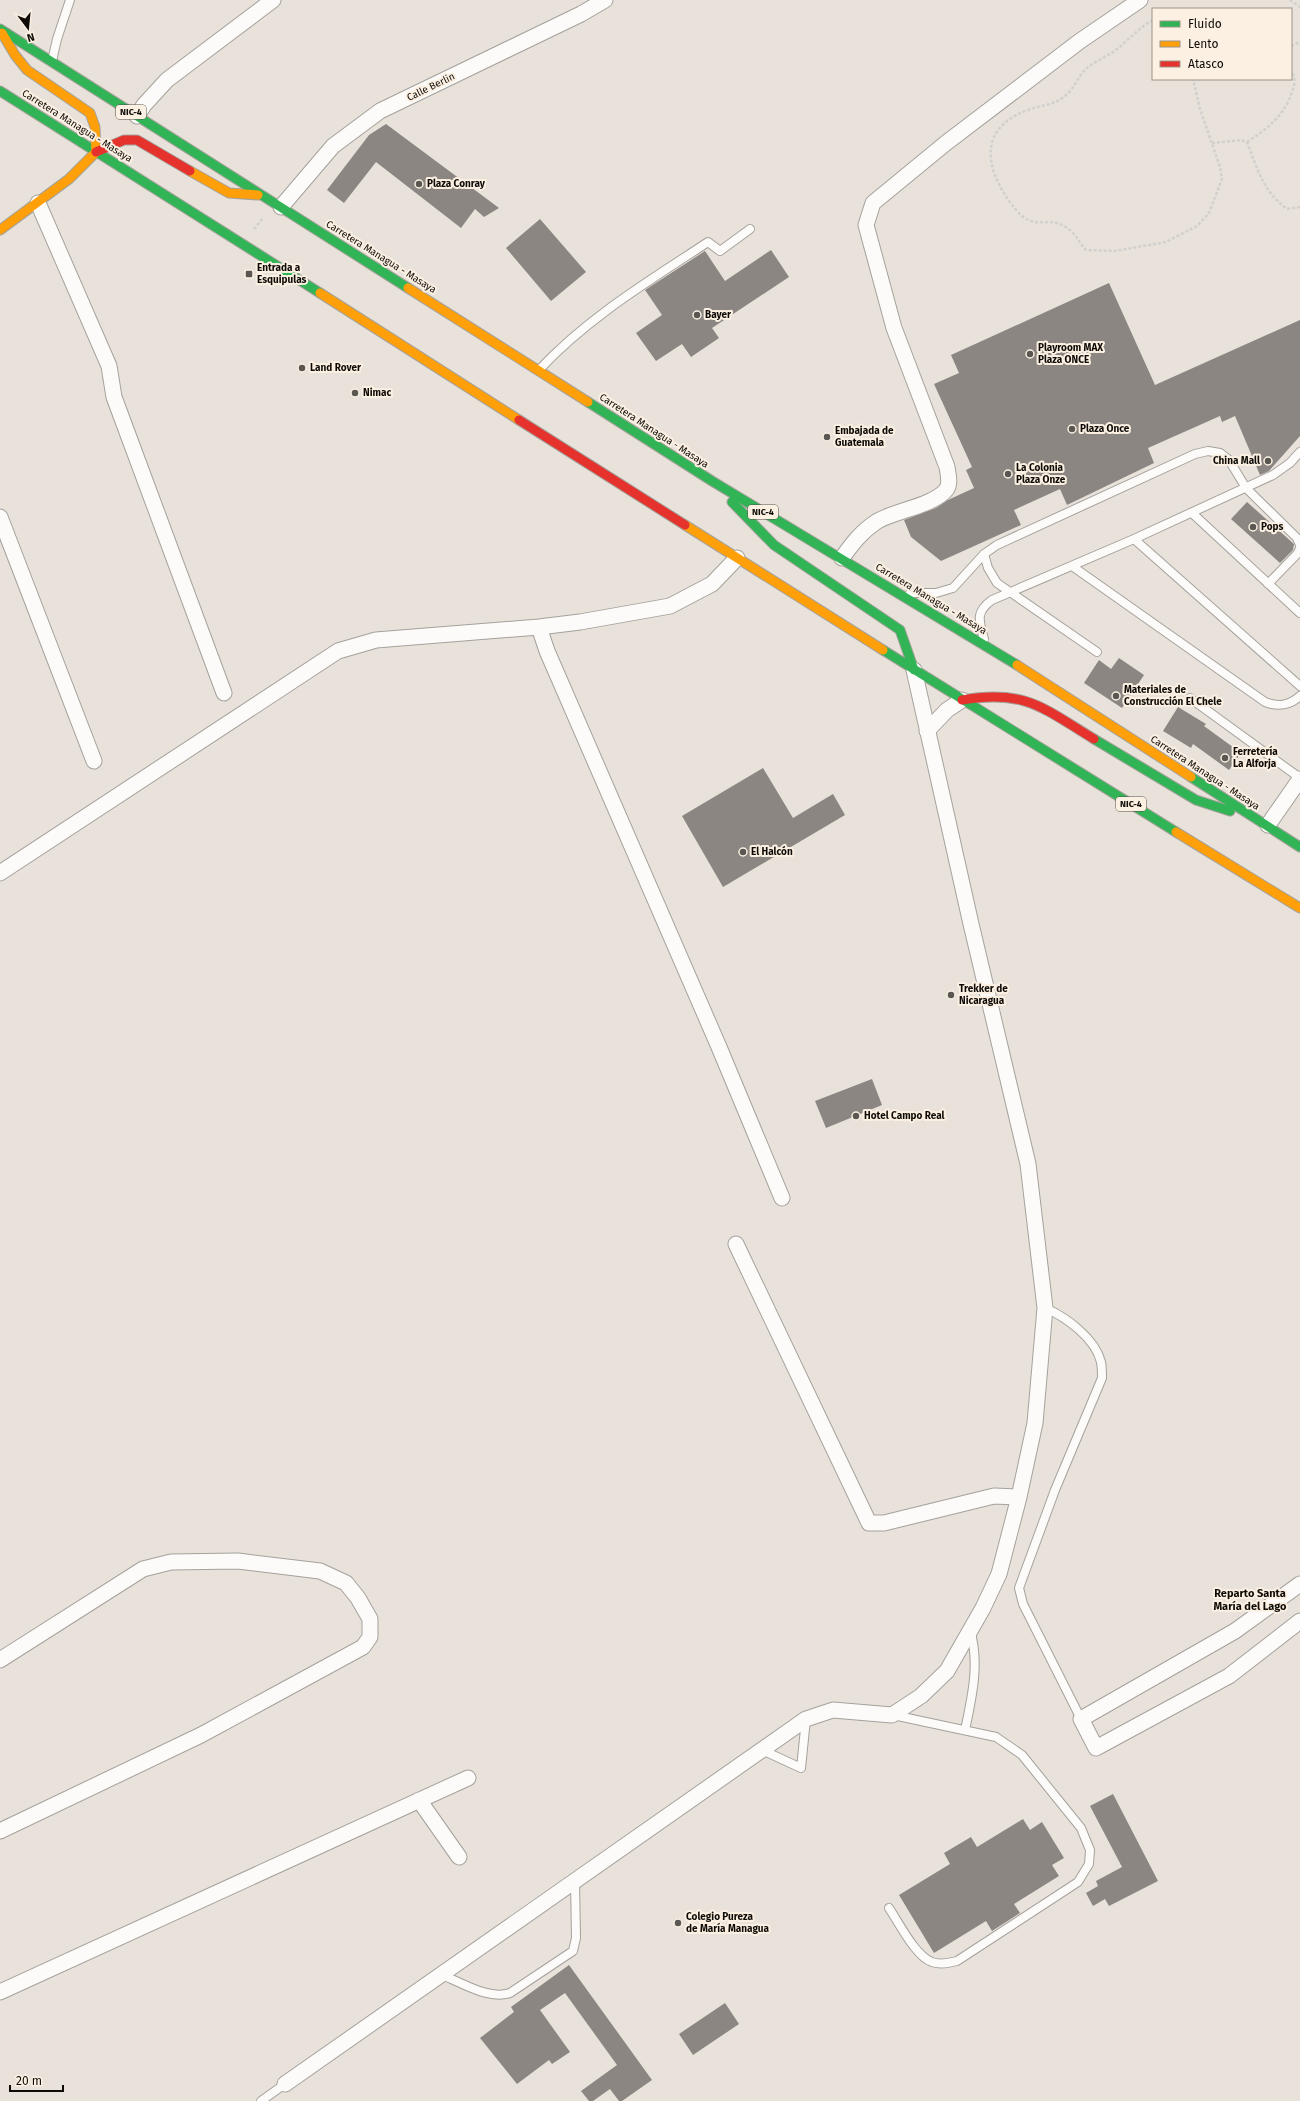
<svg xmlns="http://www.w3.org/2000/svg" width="1300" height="2101" viewBox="0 0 1300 2101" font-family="'Fira Sans',sans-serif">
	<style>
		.building { fill: #8b8681 }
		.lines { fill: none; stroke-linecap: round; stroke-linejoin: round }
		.lane-casing { stroke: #a5a19b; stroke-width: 10 }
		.street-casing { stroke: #a5a19b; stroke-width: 17 }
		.fast-casing { stroke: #a5a19b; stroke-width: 11 }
		.slow-casing { stroke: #a5a19b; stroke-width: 11 }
		.jam-casing { stroke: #a5a19b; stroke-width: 11 }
		.path { stroke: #d2d0cd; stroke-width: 2.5; stroke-dasharray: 3 2; stroke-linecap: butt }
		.lane { stroke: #fcfbfa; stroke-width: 8 }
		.street { stroke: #fcfbfa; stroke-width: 15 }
		.fast { stroke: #30b455; stroke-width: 9 }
		.slow { stroke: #ff9f0a; stroke-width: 9 }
		.jam { stroke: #e5322d; stroke-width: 9 }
		.poi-dot { fill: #5a5651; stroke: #fbf0e2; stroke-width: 1.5 }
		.labels { text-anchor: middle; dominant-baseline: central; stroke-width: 4; stroke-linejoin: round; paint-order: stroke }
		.shield { fill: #fbf0e2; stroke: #555049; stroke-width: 1 }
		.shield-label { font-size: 9px; font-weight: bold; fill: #0e0b07 }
		.street-label { font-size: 10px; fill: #0e0b07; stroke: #fbf0e2 }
		.poi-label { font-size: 10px; font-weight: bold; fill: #0e0b07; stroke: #fbf0e2; text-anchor: start }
		.neighbourhood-label { font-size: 11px; font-weight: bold; fill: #0e0b07; stroke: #fbf0e2 }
	</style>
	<rect width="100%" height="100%" fill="#e8e2db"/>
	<path class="building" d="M386 124 499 208 484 217 475 209 461 228 376 162 344 203 327 190 369 135Z
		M540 219 586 272 551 301 506 248Z
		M771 250 789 277 712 328 719 338 691 357 682 344 656 361 636 333 662 315 645 290 705 251 725 281Z
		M1109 283 1155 385 1300 320V436L1269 471 1260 475 1235 416 1222 422 1220 416 1148 448 1154 463 1067 505 1060 489 1014 510 1021 525 941 561 911 537 904 520 936 508 948 500 974 488 966 470 972 467 934 384 959 373 951 355Z
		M1247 502 1294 544 1293 550 1280 563 1231 519Z
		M1119 658 1144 675 1122 708 1084 683 1099 660 1111 669Z
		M1178 707 1206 724 1204 726 1241 753 1229 770 1193 744 1191 748 1163 731Z
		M763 768 793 818 833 794 845 815 723 887 682 816Z
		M872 1079 882 1105 826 1128 815 1101Z
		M1113 1794 1158 1881 1109 1906 1105 1899 1093 1906 1086 1893 1098 1886 1096 1881 1122 1867 1090 1806Z
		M1023 1819 1030 1830 1042 1822 1064 1858 1052 1865 1059 1876 1014 1904 1020 1913 992 1931 986 1921 934 1953 899 1895 950 1864 944 1853 971 1837 977 1847Z
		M569 1965 652 2080 622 2101H619L610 2089 593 2101H589L581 2091 617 2065 565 1993 540 2010 570 2052 552 2064 549 2060 517 2084 480 2038 514 2012 511 2007Z
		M725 2003 739 2024 693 2055 679 2034Z"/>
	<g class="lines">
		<g class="lane-casing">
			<path id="lane" d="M52 61 57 39 70 0
				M539 370C587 318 649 281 708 242L720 251 750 229
				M1192 513 1300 613
				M1134 539 1300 686
				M984 554 988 568 997 583 1097 652
				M1072 566 1265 702C1278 707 1289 706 1300 696
				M1268 584 1298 553 1300 548
				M910 593H936L953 588 984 554 997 545 1195 454 1208 451 1220 453 1229 460 1246 488 1297 538 1300 545
				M984 639C979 621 975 612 992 600L1134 539 1273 475 1290 463 1300 452
				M1190 698 1300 778
				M1045 1308C1066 1317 1095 1338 1101 1362 1102 1367 1102 1373 1102 1378L1055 1490 1019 1588 1023 1604 1081 1719
				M965 1730C972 1697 980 1663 970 1630
				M762 1750 801 1768 806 1719
				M889 1908C899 1923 916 1957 932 1962 939 1965 949 1963 957 1961L1078 1882 1089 1864 1090 1850 1081 1828 1022 1755 996 1737 893 1715
				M442 1975C463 1983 488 2000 510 1993L573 1951 576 1938 575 1881
				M261 2101 285 2084"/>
		</g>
		<g class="street-casing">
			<path id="street" d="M137 116 144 105 167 80 273 0
				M38 203 109 366 114 397 224 693
				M281 207 333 146 380 111 581 14 605 0
				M0 517 94 761
				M842 558C852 544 861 532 876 522 893 511 933 506 946 490 951 484 948 474 947 467L894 328 866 225 873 203 946 143 1080 41 1140 0
				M539 627 547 651 719 1047 782 1198
				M927 731 947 710 962 700
				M1268 825 1300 779
				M0 873 338 651 376 640 539 627 580 622 670 606 712 584 737 558
				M736 1244 869 1523H884L994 1496 1019 1497
				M1300 1584 1235 1631 1081 1719 1096 1748 1229 1676 1300 1621
				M0 1660 143 1569 171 1562 238 1561 320 1571 346 1583 358 1598 370 1619V1637L363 1647 201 1735 0 1831
				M419 1800 459 1857
				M0 1992 468 1778
				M285 2084 806 1719 833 1710 892 1715 921 1696 947 1671 983 1608 999 1574 1019 1497 1035 1423 1045 1308 1028 1164 971 924 914 670"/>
		</g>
		<g class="fast-casing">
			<path id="fast" d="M0 29 408 288
				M0 91 320 293
				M588 402 712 481 1017 665
				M732 502 774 545 900 630 914 670
				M883 650 1176 832
				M1094 739 1196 800 1230 811
				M1191 777 1300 847"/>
		</g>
		<g class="slow-casing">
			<path id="slow" d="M2 33 15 55 27 70 90 113 95 127 96 152
				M190 171 229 193 258 195
				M0 230 69 179 96 152
				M408 288 588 402
				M320 293 519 420
				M685 525 883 650
				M1017 665 1191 777
				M1176 832 1300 908"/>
		</g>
		<g class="jam-casing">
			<path id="jam" d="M96 152 124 140H137L190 171
				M519 420 685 525
				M962 700C1025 689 1043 708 1094 739"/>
		</g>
		<path class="path" d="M1290 0 1300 7
			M1153 20C1138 28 1127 42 1113 52 1104 58 1093 62 1085 70 1077 78 1074 89 1065 96 1055 105 1040 105 1028 110 973 130 987 175 1017 211 1034 231 1047 216 1064 226 1075 232 1078 241 1086 250L1115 251 1166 242 1197 226 1209 213 1222 179 1220 167 1200 109 1193 79
			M1291 46 1300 42
			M1247 142C1267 129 1284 116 1292 92 1295 85 1296 78 1291 72
			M1212 143 1241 140 1247 142C1258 170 1262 190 1287 209L1300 207
			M254 229 263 218"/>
		<use href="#lane" class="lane"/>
		<use href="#street" class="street"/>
		<use href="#fast" class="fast"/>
		<use href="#slow" class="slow"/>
		<use href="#jam" class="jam"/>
	</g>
	<g class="poi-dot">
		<circle cx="419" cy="184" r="4"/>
		<rect x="245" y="270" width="8" height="8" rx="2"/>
		<circle cx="697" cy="315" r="4"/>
		<circle cx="1030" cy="354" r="4"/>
		<circle cx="302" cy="368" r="4"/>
		<circle cx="355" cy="393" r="4"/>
		<circle cx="1072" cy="429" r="4"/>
		<circle cx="827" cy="437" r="4"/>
		<circle cx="1268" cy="461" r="4"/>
		<circle cx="1008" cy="474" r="4"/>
		<circle cx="1253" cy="527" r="4"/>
		<circle cx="1116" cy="696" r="4"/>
		<circle cx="1225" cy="758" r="4"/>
		<circle cx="743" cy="852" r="4"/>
		<circle cx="951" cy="995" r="4"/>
		<circle cx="856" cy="1116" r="4"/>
		<circle cx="678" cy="1923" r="4"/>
	</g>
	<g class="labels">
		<g class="shield">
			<rect x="116" y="105" width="30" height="14" rx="3"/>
			<rect x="748" y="505" width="30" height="14" rx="3"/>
			<rect x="1116" y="797" width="30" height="14" rx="3"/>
		</g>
		<g class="shield-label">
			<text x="131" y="112">NIC-4</text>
			<text x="763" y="512">NIC-4</text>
			<text x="1131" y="804">NIC-4</text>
		</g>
		<g class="street-label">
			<text transform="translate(431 87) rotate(-26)">Calle Berlin</text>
			<text transform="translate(77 126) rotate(32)">Carretera Managua - Masaya</text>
			<text transform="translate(381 257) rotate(32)">Carretera Managua - Masaya</text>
			<text transform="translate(654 431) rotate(33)">Carretera Managua - Masaya</text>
			<text transform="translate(931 599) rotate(31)">Carretera Managua - Masaya</text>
			<text transform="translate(1205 773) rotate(33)">Carretera Managua - Masaya</text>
		</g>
		<g class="poi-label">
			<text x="427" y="184">Plaza Conray</text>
			<text x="257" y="268">Entrada a<tspan x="257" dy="12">Esquipulas</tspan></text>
			<text x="705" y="315">Bayer</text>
			<text x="1038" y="348">Playroom MAX<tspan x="1038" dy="12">Plaza ONCE</tspan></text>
			<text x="310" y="368">Land Rover</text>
			<text x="363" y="393">Nimac</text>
			<text x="1080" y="429">Plaza Once</text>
			<text x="835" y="431">Embajada de<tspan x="835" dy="12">Guatemala</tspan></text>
			<text x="1260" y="461" text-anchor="end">China Mall</text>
			<text x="1016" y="468">La Colonia<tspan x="1016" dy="12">Plaza Onze</tspan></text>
			<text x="1261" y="527">Pops</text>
			<text x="1124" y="690">Materiales de<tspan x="1124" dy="12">Construcción El Chele</tspan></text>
			<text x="1233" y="752">Ferretería<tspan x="1233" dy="12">La Alforja</tspan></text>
			<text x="751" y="852">El Halcón</text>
			<text x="959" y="989">Trekker de<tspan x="959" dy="12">Nicaragua</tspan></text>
			<text x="864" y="1116">Hotel Campo Real</text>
			<text x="686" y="1917">Colegio Pureza<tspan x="686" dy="12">de María Managua</tspan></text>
		</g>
		<g class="neighbourhood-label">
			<text x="1250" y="1593">Reparto Santa<tspan x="1250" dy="13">María del Lago</tspan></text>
		</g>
	</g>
	<rect x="1152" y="8" width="140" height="72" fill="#fbf0e2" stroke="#9c948a"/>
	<rect x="1160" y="21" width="20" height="6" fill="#30b455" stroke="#9c948a"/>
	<text x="1188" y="28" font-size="12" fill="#0e0b07">Fluido</text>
	<rect x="1160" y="41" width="20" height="6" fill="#ff9f0a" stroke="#9c948a"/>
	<text x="1188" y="48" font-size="12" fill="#0e0b07">Lento</text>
	<rect x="1160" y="61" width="20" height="6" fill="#e5322d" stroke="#9c948a"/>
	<text x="1188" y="68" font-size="12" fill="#0e0b07">Atasco</text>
	<g transform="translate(28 28) rotate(164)" stroke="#fbf0e2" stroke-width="3" paint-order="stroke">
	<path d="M0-3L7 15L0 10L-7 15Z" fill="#0e0b07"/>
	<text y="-6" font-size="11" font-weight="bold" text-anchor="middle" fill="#0e0b07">N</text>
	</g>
	<path d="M10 2085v6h53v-6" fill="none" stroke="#0e0b07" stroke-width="2"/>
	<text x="16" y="2085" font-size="12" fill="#0e0b07" stroke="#fbf0e2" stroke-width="3" paint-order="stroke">20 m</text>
</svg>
